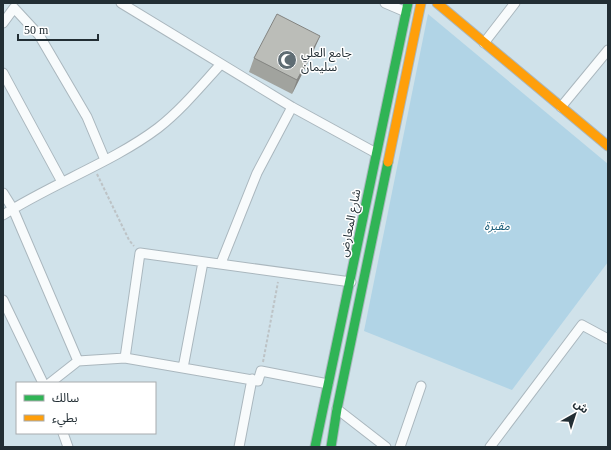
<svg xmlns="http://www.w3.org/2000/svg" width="611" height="450" viewBox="0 0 611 450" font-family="'Times New Roman','Noto Sans Arabic',serif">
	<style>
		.green { fill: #b1d4e6 }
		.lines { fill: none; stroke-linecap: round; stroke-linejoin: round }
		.street-casing { stroke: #aab7be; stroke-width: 11 }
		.fast-casing { stroke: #aab7be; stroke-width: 11 }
		.slow-casing { stroke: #aab7be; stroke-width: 11 }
		.path { stroke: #bdc3c6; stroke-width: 2; stroke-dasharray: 3 2; stroke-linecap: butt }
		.street { stroke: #f8fbfc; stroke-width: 9 }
		.fast { stroke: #30b455; stroke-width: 9 }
		.slow { stroke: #ff9f0a; stroke-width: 9 }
		.wall { fill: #a1a39e }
		.shaded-wall { fill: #838481 }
		.building { fill: #bbbdb8; stroke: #838481 }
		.labels { text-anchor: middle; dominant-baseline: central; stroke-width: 3; stroke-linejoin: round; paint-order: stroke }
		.poi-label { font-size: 12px; fill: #222e34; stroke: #fff; text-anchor: start }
		.street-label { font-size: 12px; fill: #222e34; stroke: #fff }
		.park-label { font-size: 12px; font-style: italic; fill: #195c77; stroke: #fff }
	</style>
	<rect width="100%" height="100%" fill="#d0e2ea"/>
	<path class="green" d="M428 14 608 164V262L512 390 364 331Z"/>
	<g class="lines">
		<g class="street-casing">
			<path id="street" d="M121 3 292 107 376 153
				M385 3 406 12
				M3 23 14 8 39 35 87 117 105 160
				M484 43 515 3
				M3 73 62 182
				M561 107 608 50
				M3 193 13 209 78 361
				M3 215C51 184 113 162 158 128 181 110 200 87 220 65
				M221 263 257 173 292 107
				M3 300 43 383
				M125 358 140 253 351 282
				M183 368 203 262
				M50 383 78 361 125 358 258 381 261 371 328 384
				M337 409 386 447
				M63 433 68 447
				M239 447 252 379
				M400 447 421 386
				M490 447 582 325 608 339"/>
		</g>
		<g class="fast-casing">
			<path id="fast" d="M315 447 408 3
				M331 447 337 409 388 162"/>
		</g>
		<g class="slow-casing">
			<path id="slow" d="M437 3 608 146
				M388 162 421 3"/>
		</g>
		<path class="path" d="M97 174 129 240 134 246
			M263 362 278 282"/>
		<use href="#street" class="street"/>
		<use href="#fast" class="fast"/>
		<use href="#slow" class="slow"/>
	</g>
	<path class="wall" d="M314 50 292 94 249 72 254 58Z"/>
	<path class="shaded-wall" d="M320 36 314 50 292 94 297 80Z"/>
	<path class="building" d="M277 14 320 36 297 80 254 58Z"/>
	<defs>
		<g id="mosque-disc" transform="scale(1)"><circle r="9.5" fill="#5f6d74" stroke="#fff"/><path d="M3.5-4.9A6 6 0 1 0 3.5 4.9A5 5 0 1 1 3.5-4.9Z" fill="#fff"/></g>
	</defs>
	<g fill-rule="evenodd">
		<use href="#mosque-disc" x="287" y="60"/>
	</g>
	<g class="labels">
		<g class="poi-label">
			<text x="301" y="53">جامع العلي<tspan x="301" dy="14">سليمان</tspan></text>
		</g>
		<g class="street-label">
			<text transform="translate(350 223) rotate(-79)">شارع المعارض</text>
		</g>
		<g class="park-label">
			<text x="497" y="226">مقبرة</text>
		</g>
	</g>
	<rect width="611" height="450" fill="none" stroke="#222e34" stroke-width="8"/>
	<rect x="16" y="382" width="140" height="52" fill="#ffffff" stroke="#a7abae"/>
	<rect x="24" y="395" width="20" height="6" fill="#30b455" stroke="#a7abae"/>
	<text x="52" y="402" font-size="12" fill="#222e34">سالك</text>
	<rect x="24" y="415" width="20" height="6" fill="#ff9f0a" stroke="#a7abae"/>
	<text x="52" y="422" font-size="12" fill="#222e34">بطيء</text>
	<g transform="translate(575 414) rotate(39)" stroke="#ffffff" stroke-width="3" paint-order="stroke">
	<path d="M0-3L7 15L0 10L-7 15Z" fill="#222e34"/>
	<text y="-6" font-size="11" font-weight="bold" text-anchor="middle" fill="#222e34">ش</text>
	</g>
	<path d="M18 34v6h80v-6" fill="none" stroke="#222e34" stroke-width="2"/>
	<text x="24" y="34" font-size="12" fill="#222e34" stroke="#ffffff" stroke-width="3" paint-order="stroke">50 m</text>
</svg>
